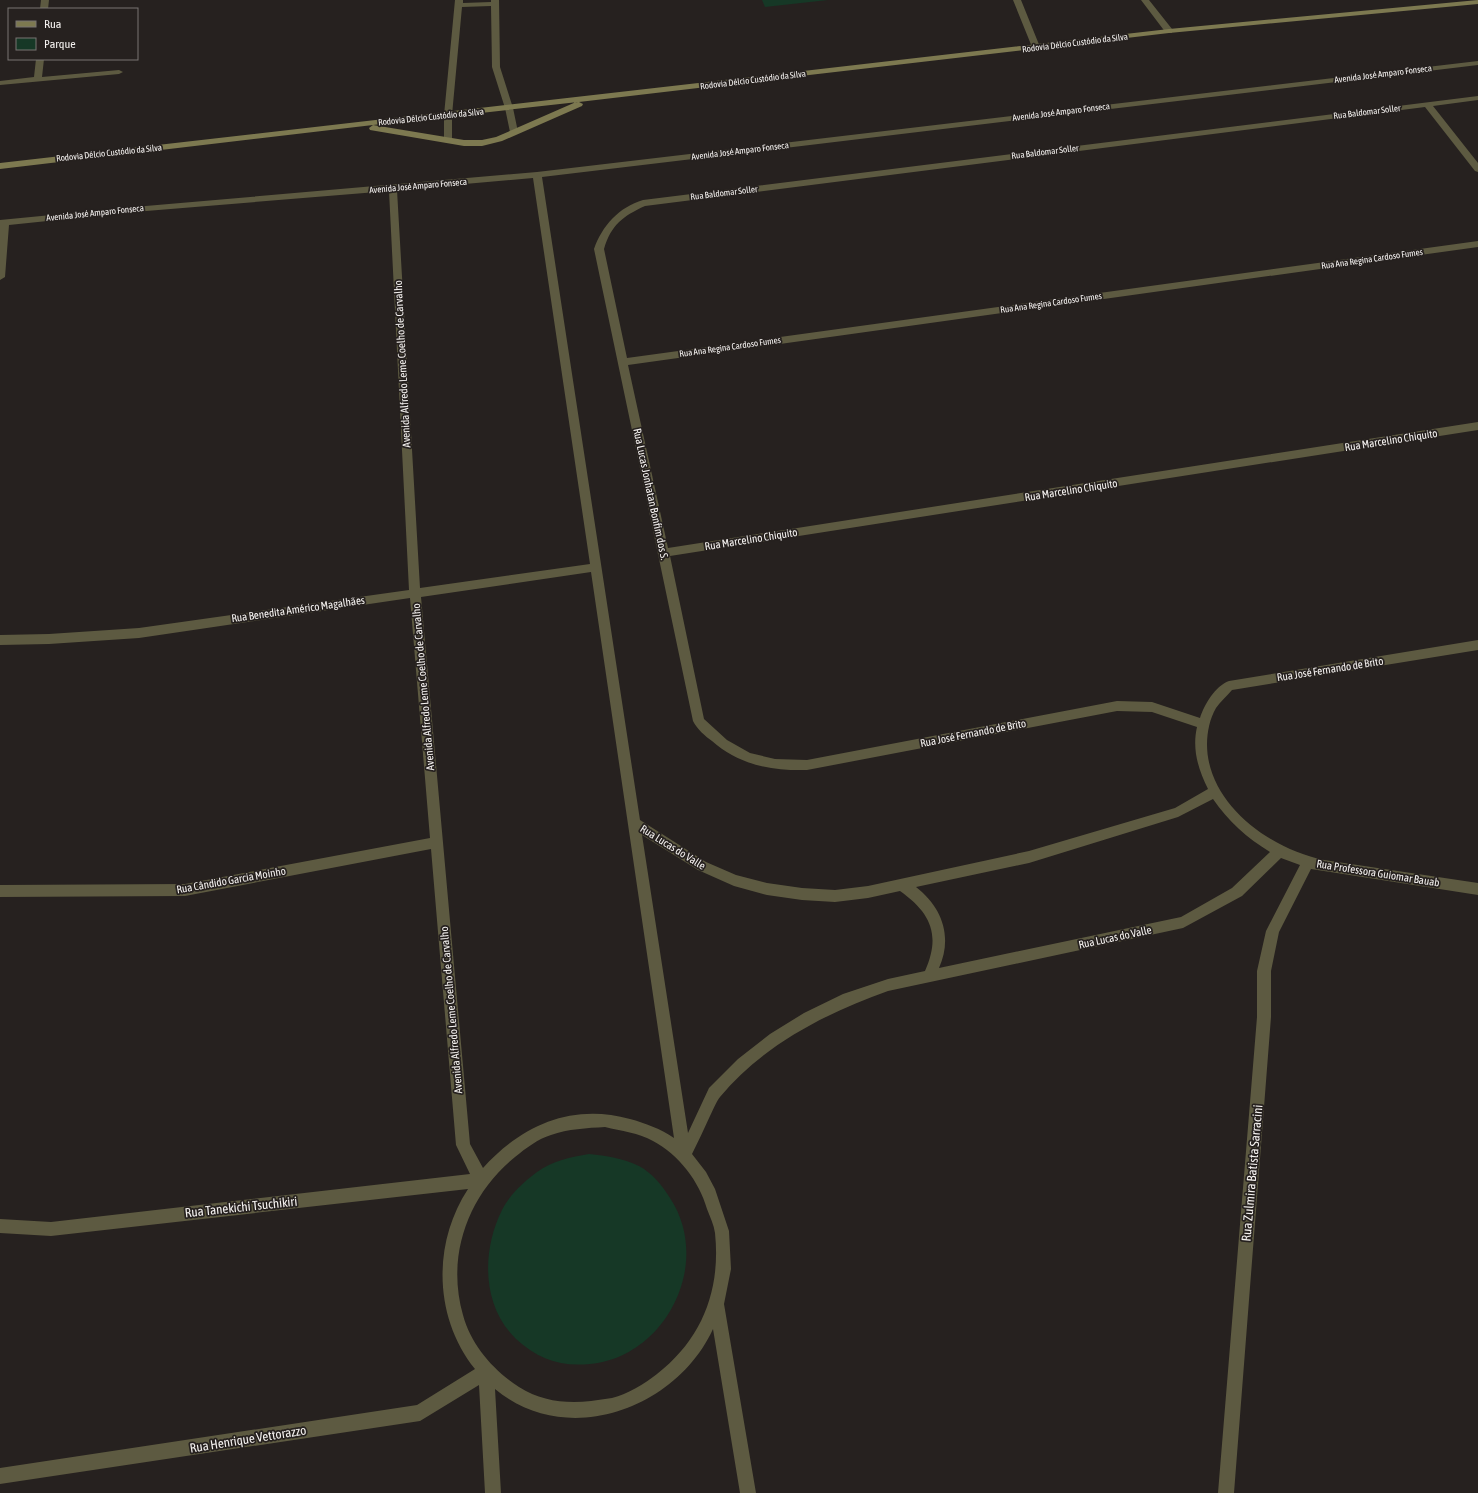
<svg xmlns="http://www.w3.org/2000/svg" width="1478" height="1493" viewBox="0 0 1478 1493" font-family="'Asap Condensed',sans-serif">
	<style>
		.green { fill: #163826 }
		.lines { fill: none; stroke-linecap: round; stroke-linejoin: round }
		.service { fill: #5d5a41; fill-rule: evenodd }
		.minor { fill: #5d5a41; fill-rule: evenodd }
		.secondary { fill: #7d7950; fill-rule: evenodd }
		.labels { text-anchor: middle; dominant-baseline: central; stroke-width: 3.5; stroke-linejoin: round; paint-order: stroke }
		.far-street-label { font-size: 9px; fill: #f5f2f0; stroke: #26211f }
		.street-label { font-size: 11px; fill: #f5f2f0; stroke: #26211f }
		.near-street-label { font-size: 13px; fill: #f5f2f0; stroke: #26211f }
	</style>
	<rect width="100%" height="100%" fill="#26211f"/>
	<path class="green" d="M762 0H828L765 7Z
		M589 1154C607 1156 622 1158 639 1166 652 1173 662 1185 670 1198 713 1263 666 1357 590 1364 560 1367 538 1359 516 1339 481 1305 482 1250 502 1210 510 1194 524 1182 537 1172 552 1161 571 1157 589 1154Z"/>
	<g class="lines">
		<path class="service" d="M455 0H463V3L491 2V0H499L500 67 513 108 518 132 517 134H511L510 132 505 108 492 67 491 6 462 7 452 115V140L448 143 444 140V115Z
			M1013 0H1021L1040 47 1039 49H1033L1032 47Z"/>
		<path class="minor" d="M41 0H49L48 9H40Z
			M1141 0H1149L1172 29V33H1166Z
			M36 59H44L42 77 119 70 123 72 119 74 0 85V81L34 77Z
			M1478 61V65L542 177 640 820 706 862 736 875 767 883 802 888 835 890 868 886 1029 851 1175 808 1208 789C1198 769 1192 749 1197 727L1152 712 1117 711 807 770C772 771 739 765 712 741 705 736 697 729 693 721L594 249C602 226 619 207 643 200L1478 96V100L1433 106 1478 163V172L1475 171 1425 107 645 206C623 216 611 225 604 249L627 358 1478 241V247L628 365 668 548 1478 422V430L670 556 704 719 727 740 750 753 775 759 807 760 1117 701 1152 702 1200 718C1204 705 1215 686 1229 681L1478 640V650L1232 690C1227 696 1220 702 1216 708 1210 718 1207 732 1207 744 1207 804 1270 849 1324 860L1478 883V895L1311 869 1279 932 1271 971V1017L1234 1493H1218L1257 1017V971L1266 931 1300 865 1281 858 1242 896 1183 928 888 991C826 1013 763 1045 720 1097 716 1102 713 1110 710 1116 704 1129 698 1142 692 1154L706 1172 715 1189 729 1231 731 1269 724 1304 756 1493H740L713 1329C676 1409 567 1449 495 1389L501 1493H485L479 1385 420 1421 0 1484V1468L417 1405 475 1369C434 1318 432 1244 468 1189L51 1236 0 1233V1219L51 1222 470 1174 456 1145 431 849 185 896 0 897V885L185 884 430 838 410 598 139 638 49 644 0 645V635L49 634 139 628 409 590 389 191 134 212 9 225 5 277 0 280V220L134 207 537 172ZM533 178 590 564 420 588 397 190ZM591 572 674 1138C661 1129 645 1123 630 1119 572 1103 522 1125 483 1168L470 1144 421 597ZM1213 799C1228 821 1247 838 1270 852L1232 888 1181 917 939 968C953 937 942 907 916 887L1029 863 1178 817ZM642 835 698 870 734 886 767 895 802 900 835 902 868 898 900 891C931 913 941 935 925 971L888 979 843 994 804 1013 770 1034 738 1059 709 1088 688 1133ZM605 1127C621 1131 639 1133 653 1141 679 1155 699 1181 707 1209 710 1217 714 1225 715 1233 721 1290 702 1339 657 1374 644 1384 628 1394 612 1398 605 1399 598 1400 591 1401 566 1404 541 1401 519 1387 493 1370 471 1345 463 1315 446 1256 468 1195 515 1157 526 1148 538 1139 551 1135 568 1129 587 1128 605 1127Z"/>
		<path class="secondary" d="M1478 0V4L1169 33 579 102 583 104 582 106 502 141 482 146H464L370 130 369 128 373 125 0 169V163L1169 29ZM576 102 496 137 482 140H464L373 125 578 102Z"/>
	</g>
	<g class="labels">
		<g class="far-street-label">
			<text transform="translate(1075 43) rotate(-7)">Rodovia Délcio Custódio da Silva</text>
			<text transform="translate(1383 74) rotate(-7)">Avenida José Amparo Fonseca</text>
			<text transform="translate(753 80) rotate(-7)">Rodovia Délcio Custódio da Silva</text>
			<text transform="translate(1061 112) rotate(-7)">Avenida José Amparo Fonseca</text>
			<text transform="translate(1367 112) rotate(-7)">Rua Baldomar Soller</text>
			<text transform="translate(431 117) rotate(-6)">Rodovia Délcio Custódio da Silva</text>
			<text transform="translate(740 151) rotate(-7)">Avenida José Amparo Fonseca</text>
			<text transform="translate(1045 152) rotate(-7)">Rua Baldomar Soller</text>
			<text transform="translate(109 153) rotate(-6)">Rodovia Délcio Custódio da Silva</text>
			<text transform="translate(418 186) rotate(-5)">Avenida José Amparo Fonseca</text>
			<text transform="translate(724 193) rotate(-7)">Rua Baldomar Soller</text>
			<text transform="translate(95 213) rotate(-6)">Avenida José Amparo Fonseca</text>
			<text transform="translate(1372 259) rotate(-8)">Rua Ana Regina Cardoso Fumes</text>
			<text transform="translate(1051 303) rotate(-8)">Rua Ana Regina Cardoso Fumes</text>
			<text transform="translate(730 347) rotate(-8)">Rua Ana Regina Cardoso Fumes</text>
		</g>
		<g class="street-label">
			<text transform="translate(402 364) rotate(-93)">Avenida Alfredo Leme Coelho de Carvalho</text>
			<text transform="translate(1391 440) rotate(-9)">Rua Marcelino Chiquito</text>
			<text transform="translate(1071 490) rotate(-9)">Rua Marcelino Chiquito</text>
			<text transform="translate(651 494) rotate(78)">Rua Lucas Jonhatan Bonfim dos S.</text>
			<text transform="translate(751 539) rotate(-9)">Rua Marcelino Chiquito</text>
			<text transform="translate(298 609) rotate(-8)">Rua Benedita Américo Magalhães</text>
			<text transform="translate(1330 669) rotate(-9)">Rua José Fernando de Brito</text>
			<text transform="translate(423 687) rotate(-95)">Avenida Alfredo Leme Coelho de Carvalho</text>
			<text transform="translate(973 733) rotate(-11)">Rua José Fernando de Brito</text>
			<text transform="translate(673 847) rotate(32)">Rua Lucas do Valle</text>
			<text transform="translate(1378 873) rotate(9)">Rua Professora Guiomar Bauab</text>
			<text transform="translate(231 880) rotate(-10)">Rua Cândido Garcia Moinho</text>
			<text transform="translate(1115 937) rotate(-12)">Rua Lucas do Valle</text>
			<text transform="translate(451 1010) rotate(-95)">Avenida Alfredo Leme Coelho de Carvalho</text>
		</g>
		<g class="near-street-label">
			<text transform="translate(1252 1173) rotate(-85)">Rua Zulmira Batista Sarracini</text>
			<text transform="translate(241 1207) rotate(-6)">Rua Tanekichi Tsuchikiri</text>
			<text transform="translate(248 1439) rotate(-9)">Rua Henrique Vettorazzo</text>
		</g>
	</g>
	<rect x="8" y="8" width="130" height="52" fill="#26211f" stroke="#797573"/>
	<rect x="16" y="21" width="20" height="6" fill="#7d7950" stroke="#797573"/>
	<text x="44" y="28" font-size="12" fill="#f5f2f0">Rua</text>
	<rect x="16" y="38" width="20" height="12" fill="#163826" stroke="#797573"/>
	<text x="44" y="48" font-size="12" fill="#f5f2f0">Parque</text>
</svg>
